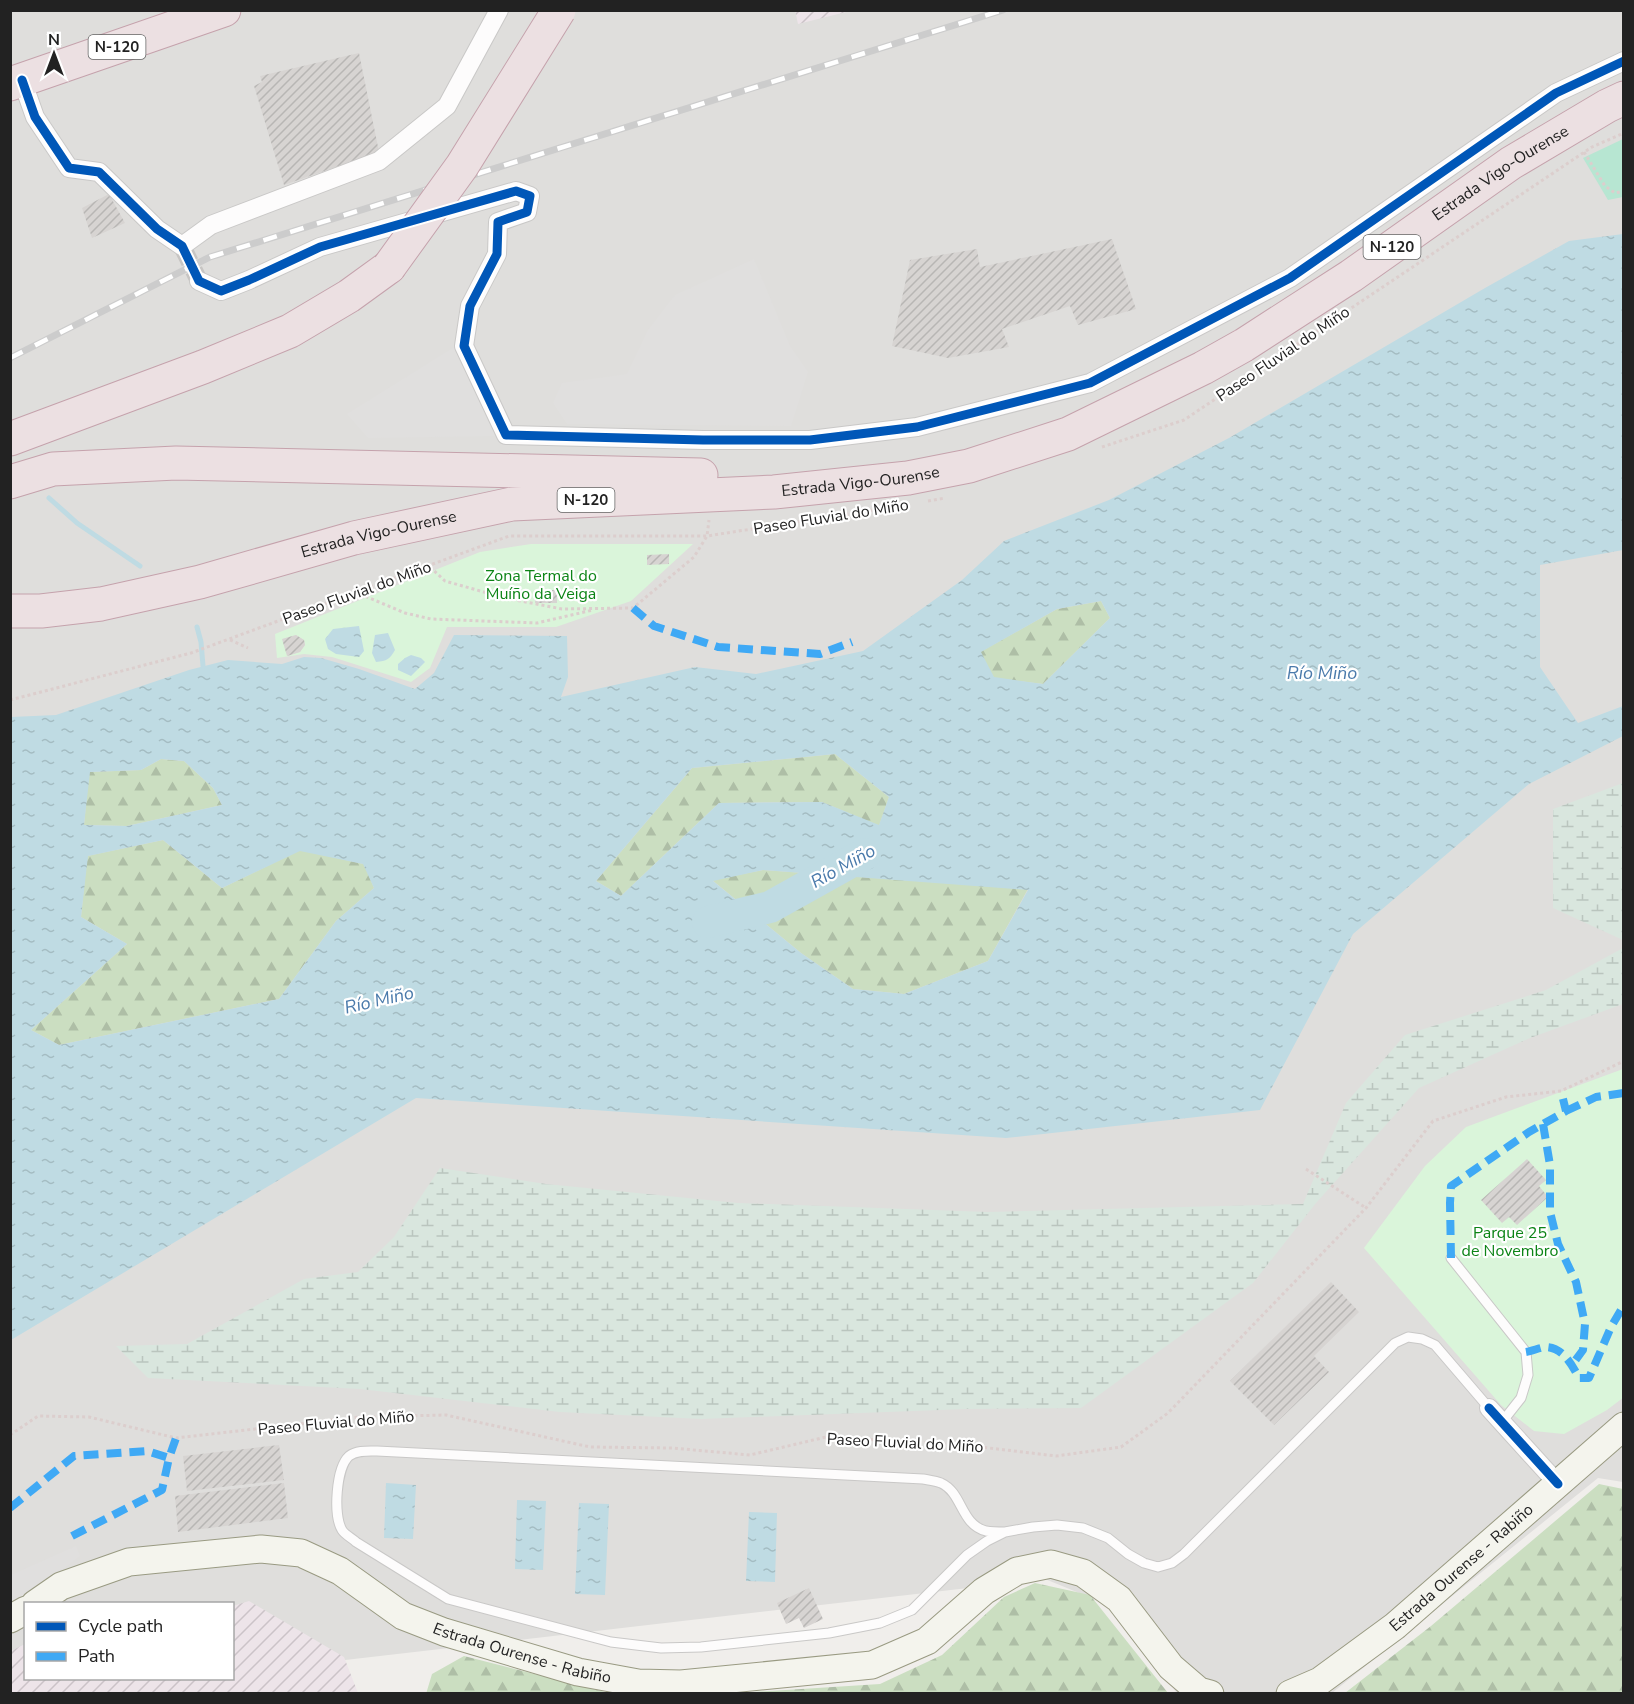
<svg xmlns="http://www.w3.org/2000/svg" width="1634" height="1704" viewBox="0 0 1634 1704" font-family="'Nunito Sans',sans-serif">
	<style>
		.residential { fill: #dfdedc }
		.industrial { fill: url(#industrial-furrows) }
		.forest { fill: url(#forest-firs) }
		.wetland { fill: url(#wetland-marsh) }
		.park { fill: #daf5da; fill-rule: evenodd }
		.pitch { fill: #b7e6d2 }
		.parking { fill: #e0dfde }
		.water { fill: url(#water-ripples); fill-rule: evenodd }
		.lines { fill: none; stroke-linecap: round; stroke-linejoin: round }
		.stream { stroke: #bfdbe3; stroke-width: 5 }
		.river { stroke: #bfdbe3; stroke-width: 32 }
		.building { fill: url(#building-hatch) }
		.street-tunnel { stroke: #c7c5c3; stroke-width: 18; stroke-dasharray: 18 9; stroke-linecap: butt }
		.lane-casing { stroke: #c9c8c7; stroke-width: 11 }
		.street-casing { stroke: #c9c8c7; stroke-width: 20 }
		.secondary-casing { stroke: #999a82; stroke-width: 29 }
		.highway-casing { stroke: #c5a2ac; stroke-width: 35 }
		.path { stroke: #dccecd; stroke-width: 3; stroke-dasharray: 3 3; stroke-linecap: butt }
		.lane { stroke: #fdfcfc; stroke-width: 9 }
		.street { stroke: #fdfcfc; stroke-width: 18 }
		.secondary { stroke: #f4f4ed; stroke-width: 27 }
		.highway { stroke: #ece0e2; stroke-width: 33 }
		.rail-casing { stroke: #ccc; stroke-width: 7 }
		.rail { stroke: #fff; stroke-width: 4.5; stroke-dasharray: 14; stroke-linecap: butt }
		.highway-bridge-casing { stroke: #c5a2ac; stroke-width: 35; stroke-linecap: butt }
		.highway-bridge { stroke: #ece0e2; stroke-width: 33 }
		.quiet { stroke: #3fa9f5; stroke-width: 8; stroke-dasharray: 15 8; stroke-linecap: butt }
		.cycleway-casing { stroke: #fff; stroke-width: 13 }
		.cycleway { stroke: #0057b8; stroke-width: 9 }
		.labels { text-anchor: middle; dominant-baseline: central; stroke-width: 4.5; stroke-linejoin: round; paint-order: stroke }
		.shield { fill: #fff; stroke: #646464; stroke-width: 1.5 }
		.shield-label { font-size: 15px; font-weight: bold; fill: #222 }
		.street-label { font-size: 16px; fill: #222; stroke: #fff }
		.park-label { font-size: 16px; fill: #0c8416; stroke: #fff }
		.water-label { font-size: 18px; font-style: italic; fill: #4a7aab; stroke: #fff }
	</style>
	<defs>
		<pattern id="industrial-furrows" width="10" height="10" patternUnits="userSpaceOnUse" patternTransform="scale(1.5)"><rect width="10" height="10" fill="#ede4e9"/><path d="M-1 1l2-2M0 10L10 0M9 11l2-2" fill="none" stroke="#cbc3c8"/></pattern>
		<pattern id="forest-firs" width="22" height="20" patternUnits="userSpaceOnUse" patternTransform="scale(1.5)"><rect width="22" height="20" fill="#cbdec1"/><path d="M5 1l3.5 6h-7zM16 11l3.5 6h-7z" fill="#aebea6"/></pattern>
		<pattern id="wetland-marsh" width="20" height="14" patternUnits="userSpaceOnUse" patternTransform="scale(1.5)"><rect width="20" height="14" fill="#d9e6de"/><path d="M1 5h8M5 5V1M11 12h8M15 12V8" fill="none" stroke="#bac5be"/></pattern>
		<pattern id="water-ripples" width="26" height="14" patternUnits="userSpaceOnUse" patternTransform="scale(1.5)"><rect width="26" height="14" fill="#bfdbe3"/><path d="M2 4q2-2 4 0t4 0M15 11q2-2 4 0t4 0" fill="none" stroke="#a4bcc2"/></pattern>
		<pattern id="building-hatch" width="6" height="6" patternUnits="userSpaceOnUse" patternTransform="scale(1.5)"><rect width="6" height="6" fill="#d7d4d2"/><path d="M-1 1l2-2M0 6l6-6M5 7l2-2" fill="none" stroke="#b8b6b4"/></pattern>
	</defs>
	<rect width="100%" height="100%" fill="#f0eeeb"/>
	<path class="residential" d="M11 11H1623V1482L1598 1478 1332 1693H1177L1106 1604 1045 1579 233 1673 232 1604H26V1678L11 1694Z"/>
	<path class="industrial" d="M795 10H850V11L798 24Z
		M249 1601 344 1657 358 1693H11V1651L25 1644 26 1678H232L233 1606Z"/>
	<path class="forest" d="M1101 601 1110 618 1043 684 994 678 980 652 1057 609Z
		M835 754 889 797 879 826 822 802 719 803 621 896 596 881 692 768Z
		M161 759 184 761 213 788 222 805 127 826 84 825 89 772 141 770Z
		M163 840 222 888 300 850 364 864 374 888 336 921 279 999 59 1045 31 1030 127 944 81 917 87 856Z
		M763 870 1028 889 988 961 904 994 853 989 801 953 712 880Z
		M1599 1484 1623 1489V1693H1345L1431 1626Z
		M1035 1583 1090 1595 1168 1693 722 1694 880 1684 942 1655 1004 1597Z
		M464 1656 609 1693 426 1694 432 1674Z"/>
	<path class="wetland" d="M1623 783H1624L1623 940 1553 908V809Z
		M1623 948V1004L1530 1038 1419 1088 1316 1203 1253 1283 1081 1408 966 1409 701 1419 560 1412 360 1389 148 1378 116 1346 187 1344 304 1279 358 1272 394 1237 440 1168 546 1184 738 1203 988 1212 1303 1204 1346 1103 1405 1035 1546 990Z"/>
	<path class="park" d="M531 544H693L631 601 556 627H447L430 668 411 682 332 657 304 654 277 658 275 634 480 552ZM296 635 304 640 305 645 300 652 288 656 283 639Z
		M1623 1069 1624 1397 1607 1410 1564 1434 1534 1431 1501 1405 1364 1248 1425 1166 1466 1127Z"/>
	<path class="pitch" d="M1623 139V197L1608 200 1583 158Z"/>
	<path class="parking" d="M754 259 790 346 808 372 791 426 567 424 553 403 562 383 627 374 648 330 675 295Z
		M456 346 499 436 368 438 347 414Z
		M76 1546 80 1556 11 1608V1575Z"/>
	<path class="water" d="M1623 234V550L1540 565V667L1578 723 1623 706V736L1529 784 1353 934 1260 1110 1006 1138 416 1098 11 1340V717L56 715 189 670 228 660 282 664 304 657 321 658 359 669 415 689 434 673 454 635 567 636 568 677 561 697 695 667 756 674 863 651 962 580 1004 541 1109 500 1229 438 1485 288 1569 241ZM1101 601 1110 618 1043 684 994 677 981 652 1057 609ZM835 754 889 797 879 825 822 802 719 803 621 896 596 881 692 768ZM161 759 184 761 213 788 222 805 127 826 84 825 90 772 141 770ZM163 840 222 888 300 851 363 864 374 888 336 921 279 999 59 1045 31 1030 127 944 81 917 88 856ZM763 870 1028 890 988 961 904 994 853 989 801 953 713 881Z
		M359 626 364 651 359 657 336 654 328 649 325 639 333 629Z
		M388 633 395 650C390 659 387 661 376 662L372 653 375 635Z
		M411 655 421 658 425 662 411 676 398 670V664L405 658Z
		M386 1483 416 1485 413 1539 384 1538Z
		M517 1500 546 1501 543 1570 515 1569Z
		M579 1503 609 1504 605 1595 575 1594Z
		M749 1512 777 1513 775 1582 746 1581Z"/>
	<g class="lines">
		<path class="stream" d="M49 498 77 523 140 566
			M197 627 201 642 203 666"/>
		<path class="river" d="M708 922 770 907 865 854"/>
	</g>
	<path class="building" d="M359 53 379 152 284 185 254 86 262 82 260 76Z
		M109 194 125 223 92 238 82 208Z
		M1112 239 1136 309 1078 325 1070 306 1002 329 1009 347 948 358 892 346 910 260 977 249 980 267Z
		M669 554V564L647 565V555Z
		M535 590H557V603H535Z
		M296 635 304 640 305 645 300 652 287 656 282 639Z
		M1527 1159 1546 1180 1539 1186 1548 1197 1517 1225 1509 1217 1502 1223 1481 1200Z
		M1331 1282 1359 1312 1314 1356 1329 1372 1274 1425 1230 1381Z
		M279 1445 284 1480 187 1491 183 1456Z
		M284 1483 288 1518 178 1532 175 1496Z
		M809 1588 823 1619 804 1628 799 1618 786 1624 777 1603Z"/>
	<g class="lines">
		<path class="street-tunnel" d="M182 246 199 281"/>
		<g class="lane-casing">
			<path id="lane" d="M1451 1258 1526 1352 1528 1375 1521 1398 1502 1422
				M1005 1532C999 1532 992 1532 986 1531 960 1524 963 1493 941 1483 936 1481 928 1480 923 1479L377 1451C368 1451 357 1450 349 1456 336 1468 333 1515 342 1530 345 1535 352 1538 356 1542L448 1599 611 1642 661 1648 701 1647 829 1633 880 1623 912 1610 967 1555 987 1541 1005 1532 1033 1527 1057 1525 1083 1528 1108 1538 1128 1554 1144 1563 1158 1567 1172 1563 1184 1554 1395 1343 1408 1337 1422 1339 1435 1345 1489 1408"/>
		</g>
		<g class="street-casing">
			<path id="street" d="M22 80 35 117 69 168 99 172 157 229 182 246 211 225 379 161 447 106 499 10
				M199 281 221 291 249 280 320 247 516 191 530 196 527 212 498 222 497 254 470 306 464 346 506 435 703 440H810L917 427 1090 383 1290 278 1556 93 1624 61
				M1489 1408 1558 1484"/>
		</g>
		<g class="secondary-casing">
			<g id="secondary">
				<path id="s1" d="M35 1604 61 1586 129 1562 261 1549 301 1553 340 1571 403 1616 444 1632 578 1672 638 1683 681 1684 872 1665 927 1641 984 1591 1017 1571 1051 1564 1083 1573 1119 1599 1171 1667 1199 1691 1210 1694"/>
				<path d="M10 1619 26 1610"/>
				<path id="s2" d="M1290 1694 1320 1681 1395 1626 1624 1426"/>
			</g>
		</g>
		<g class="highway-casing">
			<g id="highway">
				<path d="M10 84 224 10"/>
				<path d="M10 439 203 367 290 331 349 296 389 267"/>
				<path d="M10 482 53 469 176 463 701 475"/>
				<path id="s3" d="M10 611H41L101 604 200 582 354 538 512 504 774 492 908 478 969 466 1068 434 1203 368 1244 345 1351 276 1511 163 1607 106 1624 98"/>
			</g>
		</g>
		<path class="path" d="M1584 152 1605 186 1615 193 1624 191
			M1102 447 1184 420 1592 147 1624 133
			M928 501 945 498
			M430 567 445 581 505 598 562 609 633 608 694 557 707 536 709 520
			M360 594 405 613 431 619 537 623 593 610
			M230 640 248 648
			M10 700 191 653 509 536H707L900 506
			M1306 1169 1366 1208
			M10 1435 38 1416 89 1417 176 1438 360 1417 446 1415 590 1447 672 1448 750 1455 826 1437 964 1445 1056 1456 1121 1447 1168 1413 1366 1208 1433 1121 1506 1097 1561 1091 1624 1061"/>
		<use href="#lane" class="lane"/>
		<use href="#street" class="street"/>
		<use href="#secondary" class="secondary"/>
		<use href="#highway" class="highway"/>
		<g class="rail-casing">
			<path id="rail" d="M10 358 210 257 1003 10"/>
		</g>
		<use href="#rail" class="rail"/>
		<g class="highway-bridge-casing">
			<path id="highway-bridge" d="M389 267 462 166 559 10"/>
		</g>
		<use href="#highway-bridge" class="highway-bridge"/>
		<path class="quiet" d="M633 608 654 626 718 647 820 654 852 642
			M1566 1111 1596 1097 1624 1093
			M1543 1124 1550 1165V1212L1558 1244 1576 1282 1585 1324 1583 1350 1572 1365
			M1451 1258 1450 1203 1451 1186 1529 1132 1566 1111 1561 1091
			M1526 1352C1532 1351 1539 1348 1545 1347 1563 1347 1572 1365 1579 1378H1589L1611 1327 1624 1305
			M10 1508 74 1456 147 1451 169 1458 176 1438
			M72 1536 162 1490 169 1458"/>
		<g class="cycleway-casing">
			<path id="cycleway" d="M22 80 35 117 69 168 99 172 157 229 182 246 199 281 221 291 249 280 320 247 516 191 530 196 527 212 498 222 497 254 470 306 464 346 506 435 703 440H810L917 427 1090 383 1290 278 1556 93 1624 61
				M1489 1408 1558 1484"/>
		</g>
		<use href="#cycleway" class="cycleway"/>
	</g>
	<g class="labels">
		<g class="shield">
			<rect x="88.5" y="35" width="57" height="24" rx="4.5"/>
			<rect x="1363.5" y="235" width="57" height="24" rx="4.5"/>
			<rect x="557.5" y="488" width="57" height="24" rx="4.5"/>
		</g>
		<g class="shield-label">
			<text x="117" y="47">N-120</text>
			<text x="1392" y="247">N-120</text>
			<text x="586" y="500">N-120</text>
		</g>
		<g class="street-label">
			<text stroke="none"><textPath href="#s3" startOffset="1584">Estrada Vigo-Ourense</textPath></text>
			<text transform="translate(1283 354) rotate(-34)">Paseo Fluvial do Miño</text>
			<text stroke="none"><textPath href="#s3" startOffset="864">Estrada Vigo-Ourense</textPath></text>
			<text transform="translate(831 517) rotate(-9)">Paseo Fluvial do Miño</text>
			<text stroke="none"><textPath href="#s3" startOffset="378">Estrada Vigo-Ourense</textPath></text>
			<text transform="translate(357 593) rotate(-20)">Paseo Fluvial do Miño</text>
			<text transform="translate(336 1423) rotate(-5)">Paseo Fluvial do Miño</text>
			<text transform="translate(905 1443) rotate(3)">Paseo Fluvial do Miño</text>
			<text stroke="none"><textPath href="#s2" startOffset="214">Estrada Ourense - Rabiño</textPath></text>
			<text stroke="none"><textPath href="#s1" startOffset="522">Estrada Ourense - Rabiño</textPath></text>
		</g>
		<g class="park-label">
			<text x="541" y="576">Zona Termal do<tspan x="541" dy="18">Muíño da Veiga</tspan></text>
			<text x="1510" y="1233">Parque 25<tspan x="1510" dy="18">de Novembro</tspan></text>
		</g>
		<g class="water-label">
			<text x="1322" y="673">Río Miño</text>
			<text transform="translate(843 866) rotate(-29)">Río Miño</text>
			<text transform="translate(379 1000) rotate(-13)">Río Miño</text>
		</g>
	</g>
	<rect width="1634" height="1704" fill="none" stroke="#222222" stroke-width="24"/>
	<rect x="24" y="1602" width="210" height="78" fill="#ffffff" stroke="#a7a7a7" stroke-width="1.5"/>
	<rect x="36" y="1622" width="30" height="9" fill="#0057b8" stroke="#a7a7a7" stroke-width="1.5"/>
	<text x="78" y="1632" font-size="18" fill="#222222">Cycle path</text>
	<rect x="36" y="1652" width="30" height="9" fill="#3fa9f5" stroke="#a7a7a7" stroke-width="1.5"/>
	<text x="78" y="1662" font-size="18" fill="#222222">Path</text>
	<g transform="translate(54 54)" stroke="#ffffff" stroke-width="4.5" paint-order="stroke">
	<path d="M0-4.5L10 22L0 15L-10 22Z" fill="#222222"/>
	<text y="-9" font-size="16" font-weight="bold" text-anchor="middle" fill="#222222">N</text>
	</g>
</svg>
